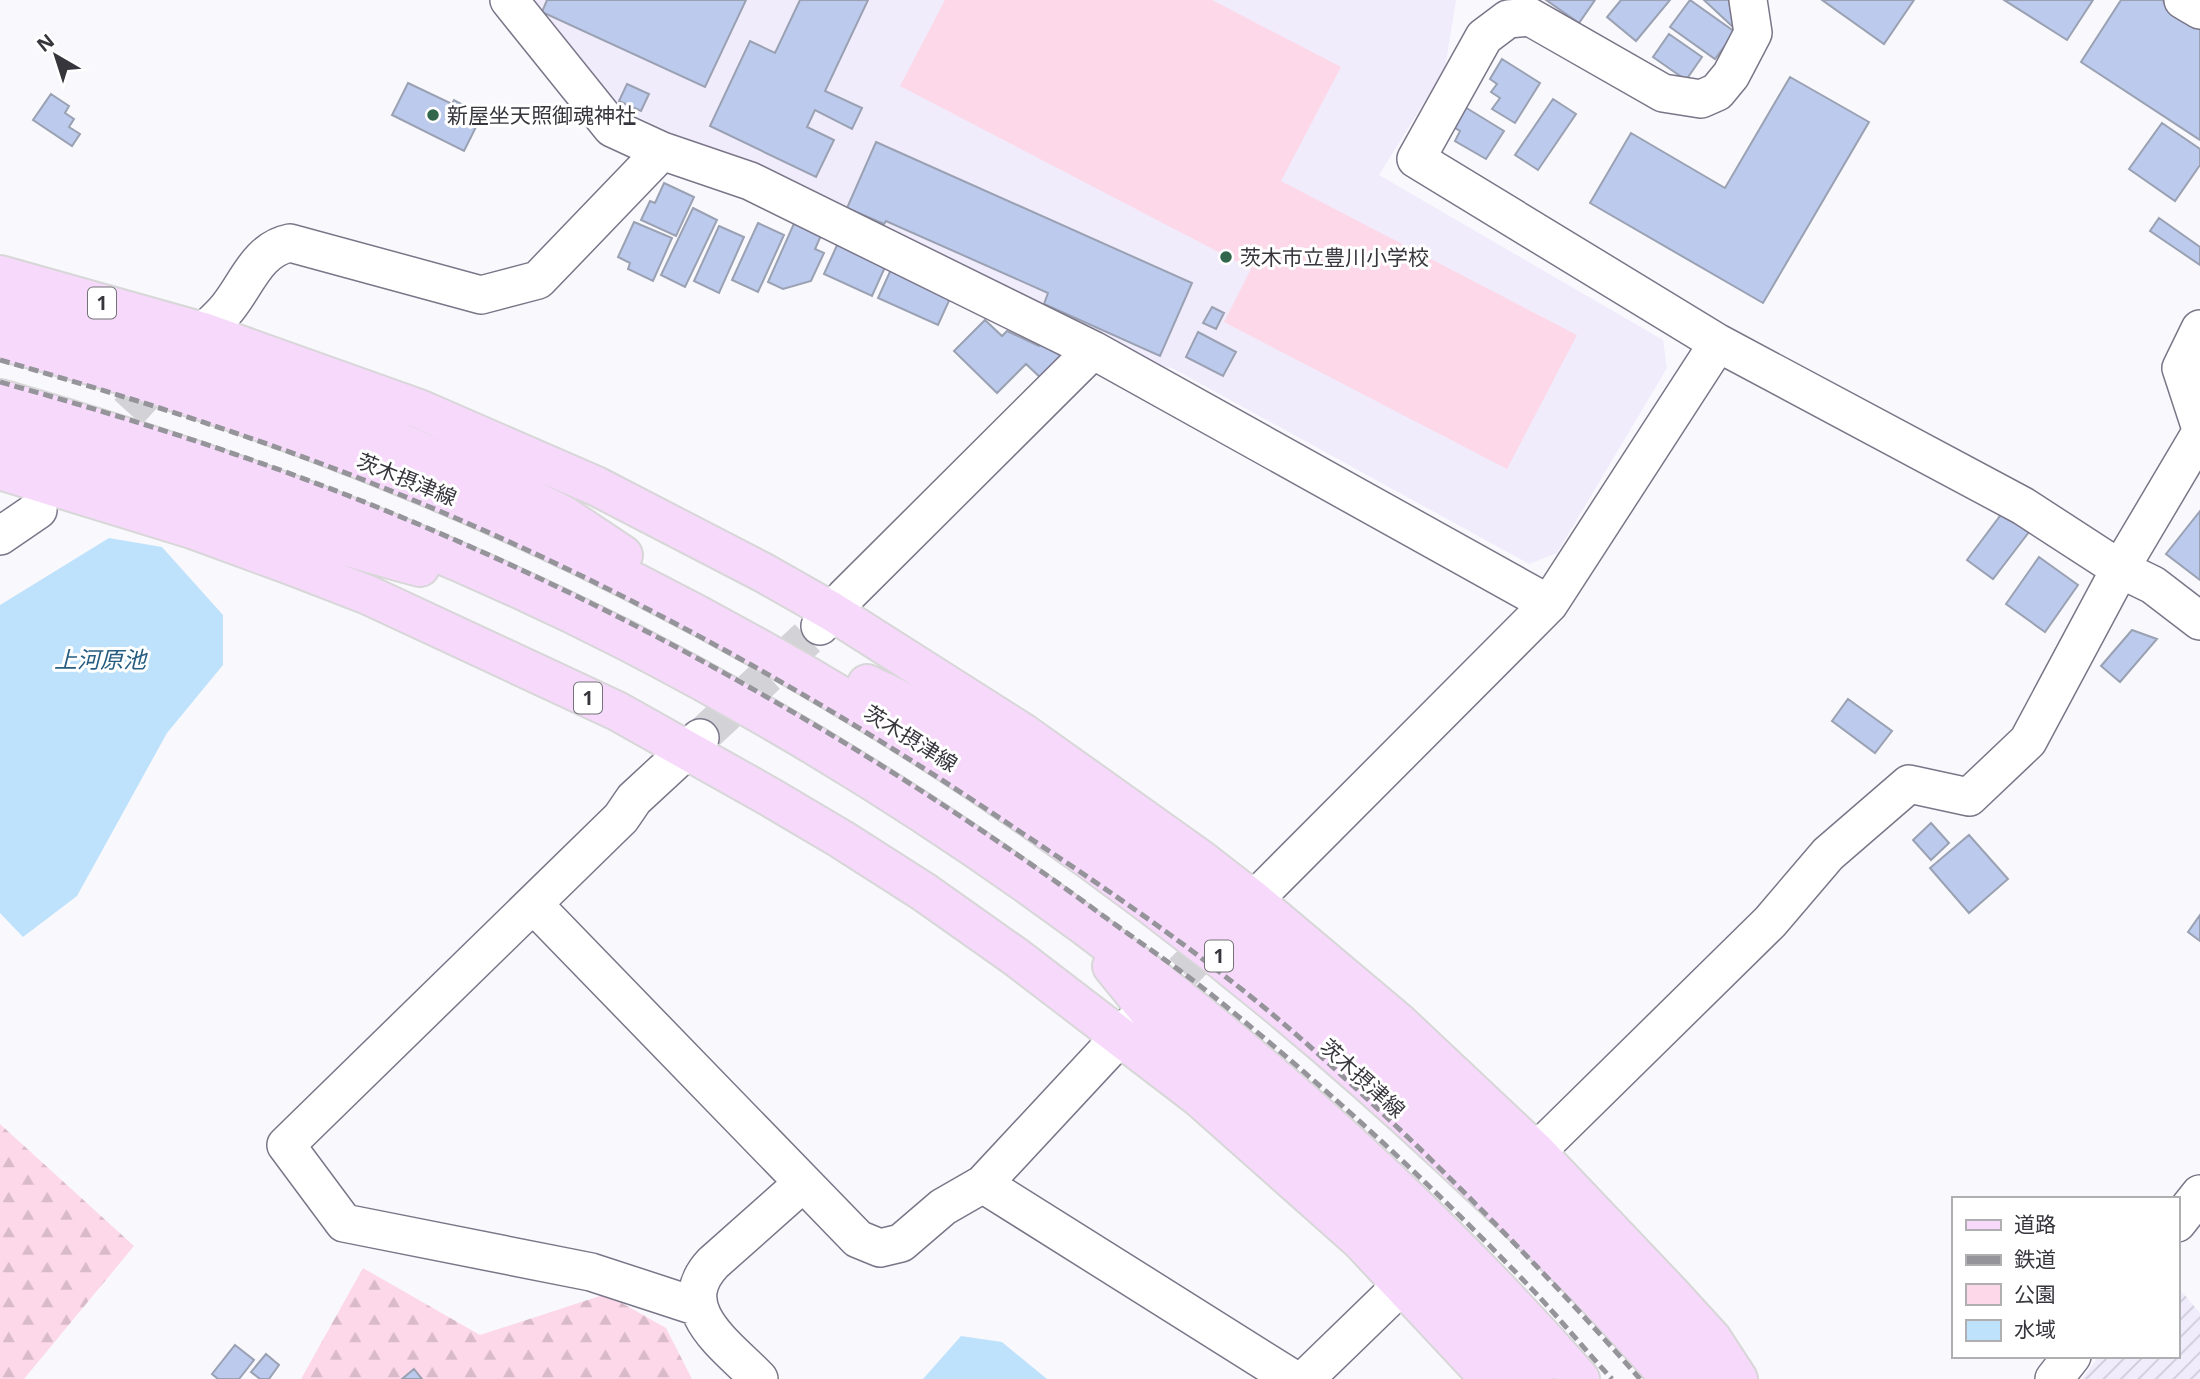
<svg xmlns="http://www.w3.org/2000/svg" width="2200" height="1379" viewBox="0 0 2200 1379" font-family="'Open Sans','Noto Sans JP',sans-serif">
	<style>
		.built { fill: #f0ecfc }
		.industrial { fill: url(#industrial-furrows) }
		.green { fill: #fdd8e8 }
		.forest { fill: url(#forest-firs) }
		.water { fill: #bfe2fc }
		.building { fill: #bccaed; stroke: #9aa1b2; stroke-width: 2 }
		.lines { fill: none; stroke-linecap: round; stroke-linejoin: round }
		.minor-tunnel { stroke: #d2d2d7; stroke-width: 37; stroke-dasharray: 37 18; stroke-linecap: butt }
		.minor-casing { stroke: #7a7688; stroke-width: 40 }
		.primary-casing { stroke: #d7d7d8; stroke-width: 42 }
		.minor { stroke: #fff; stroke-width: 37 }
		.primary { stroke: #f7d9fb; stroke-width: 38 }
		.rail { stroke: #95949a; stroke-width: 5; stroke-dasharray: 10 5; stroke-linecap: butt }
		.poi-dot { fill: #32674c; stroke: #fff; stroke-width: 2.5 }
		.labels { text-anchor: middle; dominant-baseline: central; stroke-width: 6; stroke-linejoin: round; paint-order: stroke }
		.shield { fill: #fff; stroke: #737277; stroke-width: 2 }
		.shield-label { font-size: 19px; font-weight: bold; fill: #37363d }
		.poi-label { font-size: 21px; fill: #37363d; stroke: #fff; text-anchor: start }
		.street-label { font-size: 21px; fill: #37363d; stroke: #fff }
		.water-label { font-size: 23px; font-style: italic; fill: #275d81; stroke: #fff }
	</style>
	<defs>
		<pattern id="industrial-furrows" width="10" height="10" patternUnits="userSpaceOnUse" patternTransform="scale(1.75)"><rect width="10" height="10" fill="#f0ecfc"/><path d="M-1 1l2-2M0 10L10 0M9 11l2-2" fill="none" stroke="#cecbd9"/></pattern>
		<pattern id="forest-firs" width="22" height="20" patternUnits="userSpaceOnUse" patternTransform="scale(1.75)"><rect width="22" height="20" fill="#fdd8e8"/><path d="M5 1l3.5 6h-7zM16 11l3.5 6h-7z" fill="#d9bac8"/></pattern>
	</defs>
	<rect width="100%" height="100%" fill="#f9f9fd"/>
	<path class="built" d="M530 0H1456L1445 69 1379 175 1663 340 1667 368 1557 553 1529 564 1172 368 1155 365 609 103Z"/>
	<path class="industrial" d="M2177 1286 2200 1313V1379H2082L2099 1356H2177Z"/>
	<path class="green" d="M945 0H1212L1341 67 1281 181 1577 335 1507 469 1224 322 1251 269 900 86Z"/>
	<path class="forest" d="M0 1124 134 1246 24 1379H0Z
		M363 1268 480 1335 606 1294 666 1328 692 1379H301Z"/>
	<path class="water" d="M109 538 162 547 223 615V665L167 733 77 896 23 937 0 913V605Z
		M961 1336 1002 1342 1047 1379H923Z"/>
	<path class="building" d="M547 0H746L705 87 542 12Z
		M800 0H868L825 91 862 108 852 129 815 110 807 127 834 140 816 177 710 126 750 41 775 53Z
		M1546 0H1595L1579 23Z
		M1621 0H1670L1636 41 1607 17Z
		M1690 0 1735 32 1715 59 1670 27Z
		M1704 0H1733L1745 13 1733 27Z
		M1822 0H1914L1884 44Z
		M2004 0H2093L2067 40Z
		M2121 0H2162L2200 25V140L2081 62Z
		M1669 34 1702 57 1686 80 1653 57Z
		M1502 59 1540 83 1515 123 1492 109 1500 98 1491 92 1497 84 1490 79Z
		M1790 77 1869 122 1763 303 1590 203 1631 133 1725 188Z
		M408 83 452 104 454 100 482 115 464 151 392 115Z
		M627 84 649 94 641 111 619 101Z
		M51 94 69 106 65 113 74 119 69 127 80 134 72 146 33 120Z
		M1553 99 1576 114 1538 170 1515 155Z
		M1460 104 1504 131 1486 159 1455 141 1460 131 1448 124Z
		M2162 123 2200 149V165L2175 201 2129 169Z
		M876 142 1192 283 1160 356 1044 304 1048 293 886 221 884 224 847 208Z
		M664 183 694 197 676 236 641 220 650 201 655 203Z
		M693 208 717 220 685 287 661 275Z
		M2159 218 2200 247V265L2150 231Z
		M796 219 823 231 815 249 824 253 811 281 783 289 768 282Z
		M634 222 672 238 653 281 628 269 630 263 618 257Z
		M758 223 784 235 758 292 732 280Z
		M719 226 744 237 719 293 694 281Z
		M838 243 886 265 872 296 824 274Z
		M893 265 953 292 938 325 878 298Z
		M1212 307 1224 313 1216 329 1203 323Z
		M985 320 1002 336 1007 331 1039 346 1050 336 1068 355 1043 380 1026 364 997 393 954 351Z
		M1198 332 1236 352 1223 376 1186 357Z
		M2200 511V580L2166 554Z
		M2003 512 2029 532 1993 579 1967 560Z
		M2039 557 2078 585 2045 632 2006 604Z
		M2132 630 2157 639 2120 682 2101 666Z
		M1848 699 1892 731 1875 753 1832 721Z
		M1931 823 1949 843 1931 860 1913 840Z
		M1969 835 2008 879 1969 913 1930 868Z
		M2200 915V941L2188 932Z
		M235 1345 254 1360 239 1379H218L212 1374Z
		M266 1354 279 1365 269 1379H260L251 1372Z
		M414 1369 422 1379H402Z"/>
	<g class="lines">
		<path class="minor-tunnel" d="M91 453 172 364
			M700 738 820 626
			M1144 1011 1229 925"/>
		<g class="minor-casing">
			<path id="minor" d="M509 0 612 128 662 151 750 181 1093 350 1549 604
				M2183 0 2200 10
				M2200 329 2181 368 2200 426
				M192 343C202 333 214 323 224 312 246 288 255 250 290 243L481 295 538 280 662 151
				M1718 343 1416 159 1484 37 1508 19 1530 17 1663 93 1701 99 1717 92 1731 75 1753 33 1748 0
				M0 536 38 510
				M820 626 845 597 1093 350
				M533 904 858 1239 880 1248 901 1243 943 1207 983 1184 1131 1025
				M1241 913 1549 604 1718 343 2023 506 2120 569 2153 585 2200 621
				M1536 1152 1770 922 1828 854 1909 784 1969 797 2028 741 2120 569 2200 434
				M983 1184 1293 1379
				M2177 1223 2200 1194
				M698 1307 591 1272 344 1223 286 1145 621 818 634 799 700 738
				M759 1379C728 1346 670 1309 713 1263L803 1183
				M1305 1379 1403 1284
				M2054 1379 2072 1356"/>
		</g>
		<g class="primary-casing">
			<path id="primary" d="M0 275 203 332 419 409 596 486 764 573 831 611 1023 733 1200 859 1253 900 1398 1022 1536 1152 1671 1294 1712 1339 1738 1379
				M0 306 184 358 271 388 523 495 563 515 623 555
				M0 341C104 366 206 401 305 438 736 599 1117 845 1452 1159 1493 1198 1536 1236 1576 1276 1609 1309 1640 1344 1671 1379
				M0 399C215 461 427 539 627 641 985 826 1313 1076 1580 1379
				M0 437C142 474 278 530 420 567
				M0 470 192 529 293 566 368 595 617 711 770 797 841 839 924 892 1016 957 1200 1098 1360 1240 1490 1379
				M867 684C941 717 1007 766 1074 811 1134 852 1196 893 1253 938 1420 1069 1566 1222 1708 1379
				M1112 966 1150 1013 1365 1208 1447 1287 1534 1379"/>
		</g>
		<use href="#minor" class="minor"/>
		<use href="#primary" class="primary"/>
		<path class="rail" d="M0 360C136 399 270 441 401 495 621 585 826 700 1022 833 1093 880 1164 928 1231 981 1296 1031 1356 1088 1415 1144 1493 1220 1568 1297 1640 1379
			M0 382C133 419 266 461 394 514 644 617 880 753 1098 912 1140 943 1183 971 1223 1004 1330 1091 1433 1186 1528 1285 1557 1315 1583 1348 1612 1379"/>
	</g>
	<g class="poi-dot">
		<circle cx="433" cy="115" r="7"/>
		<circle cx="1226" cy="257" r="7"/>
	</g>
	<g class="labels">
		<g class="shield">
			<rect x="88" y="287.5" width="28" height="31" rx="5"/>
			<rect x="574" y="682.5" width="28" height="31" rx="5"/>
			<rect x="1205" y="940.5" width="28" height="31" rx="5"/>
		</g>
		<g class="shield-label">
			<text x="102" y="303">1</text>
			<text x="588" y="698">1</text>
			<text x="1219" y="956">1</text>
		</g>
		<g class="poi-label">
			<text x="447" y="115">新屋坐天照御魂神社</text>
			<text x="1240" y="257">茨木市立豊川小学校</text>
		</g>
		<g class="street-label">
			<text transform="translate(407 479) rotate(22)">茨木摂津線</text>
			<text transform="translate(911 738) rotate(32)">茨木摂津線</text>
			<text transform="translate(1363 1078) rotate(42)">茨木摂津線</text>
		</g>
		<g class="water-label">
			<text x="100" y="659">上河原池</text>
		</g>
	</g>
	<rect x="1952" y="1197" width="228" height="161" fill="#ffffff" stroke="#afafb1" stroke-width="2"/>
	<rect x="1966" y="1220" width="35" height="10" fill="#f7d9fb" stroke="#afafb1" stroke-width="2"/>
	<text x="2014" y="1232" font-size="21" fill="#37363d">道路</text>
	<rect x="1966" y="1255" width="35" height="10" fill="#95949a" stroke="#afafb1" stroke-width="2"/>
	<text x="2014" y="1267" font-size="21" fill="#37363d">鉄道</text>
	<rect x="1966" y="1284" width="35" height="21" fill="#fdd8e8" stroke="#afafb1" stroke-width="2"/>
	<text x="2014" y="1302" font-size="21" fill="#37363d">公園</text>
	<rect x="1966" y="1320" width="35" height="21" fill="#bfe2fc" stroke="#afafb1" stroke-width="2"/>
	<text x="2014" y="1337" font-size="21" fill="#37363d">水域</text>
	<g transform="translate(56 56) rotate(321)" stroke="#ffffff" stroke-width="5" paint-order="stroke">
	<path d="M0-5L12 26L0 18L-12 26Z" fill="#37363d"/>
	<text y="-10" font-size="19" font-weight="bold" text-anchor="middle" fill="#37363d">N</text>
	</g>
</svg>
